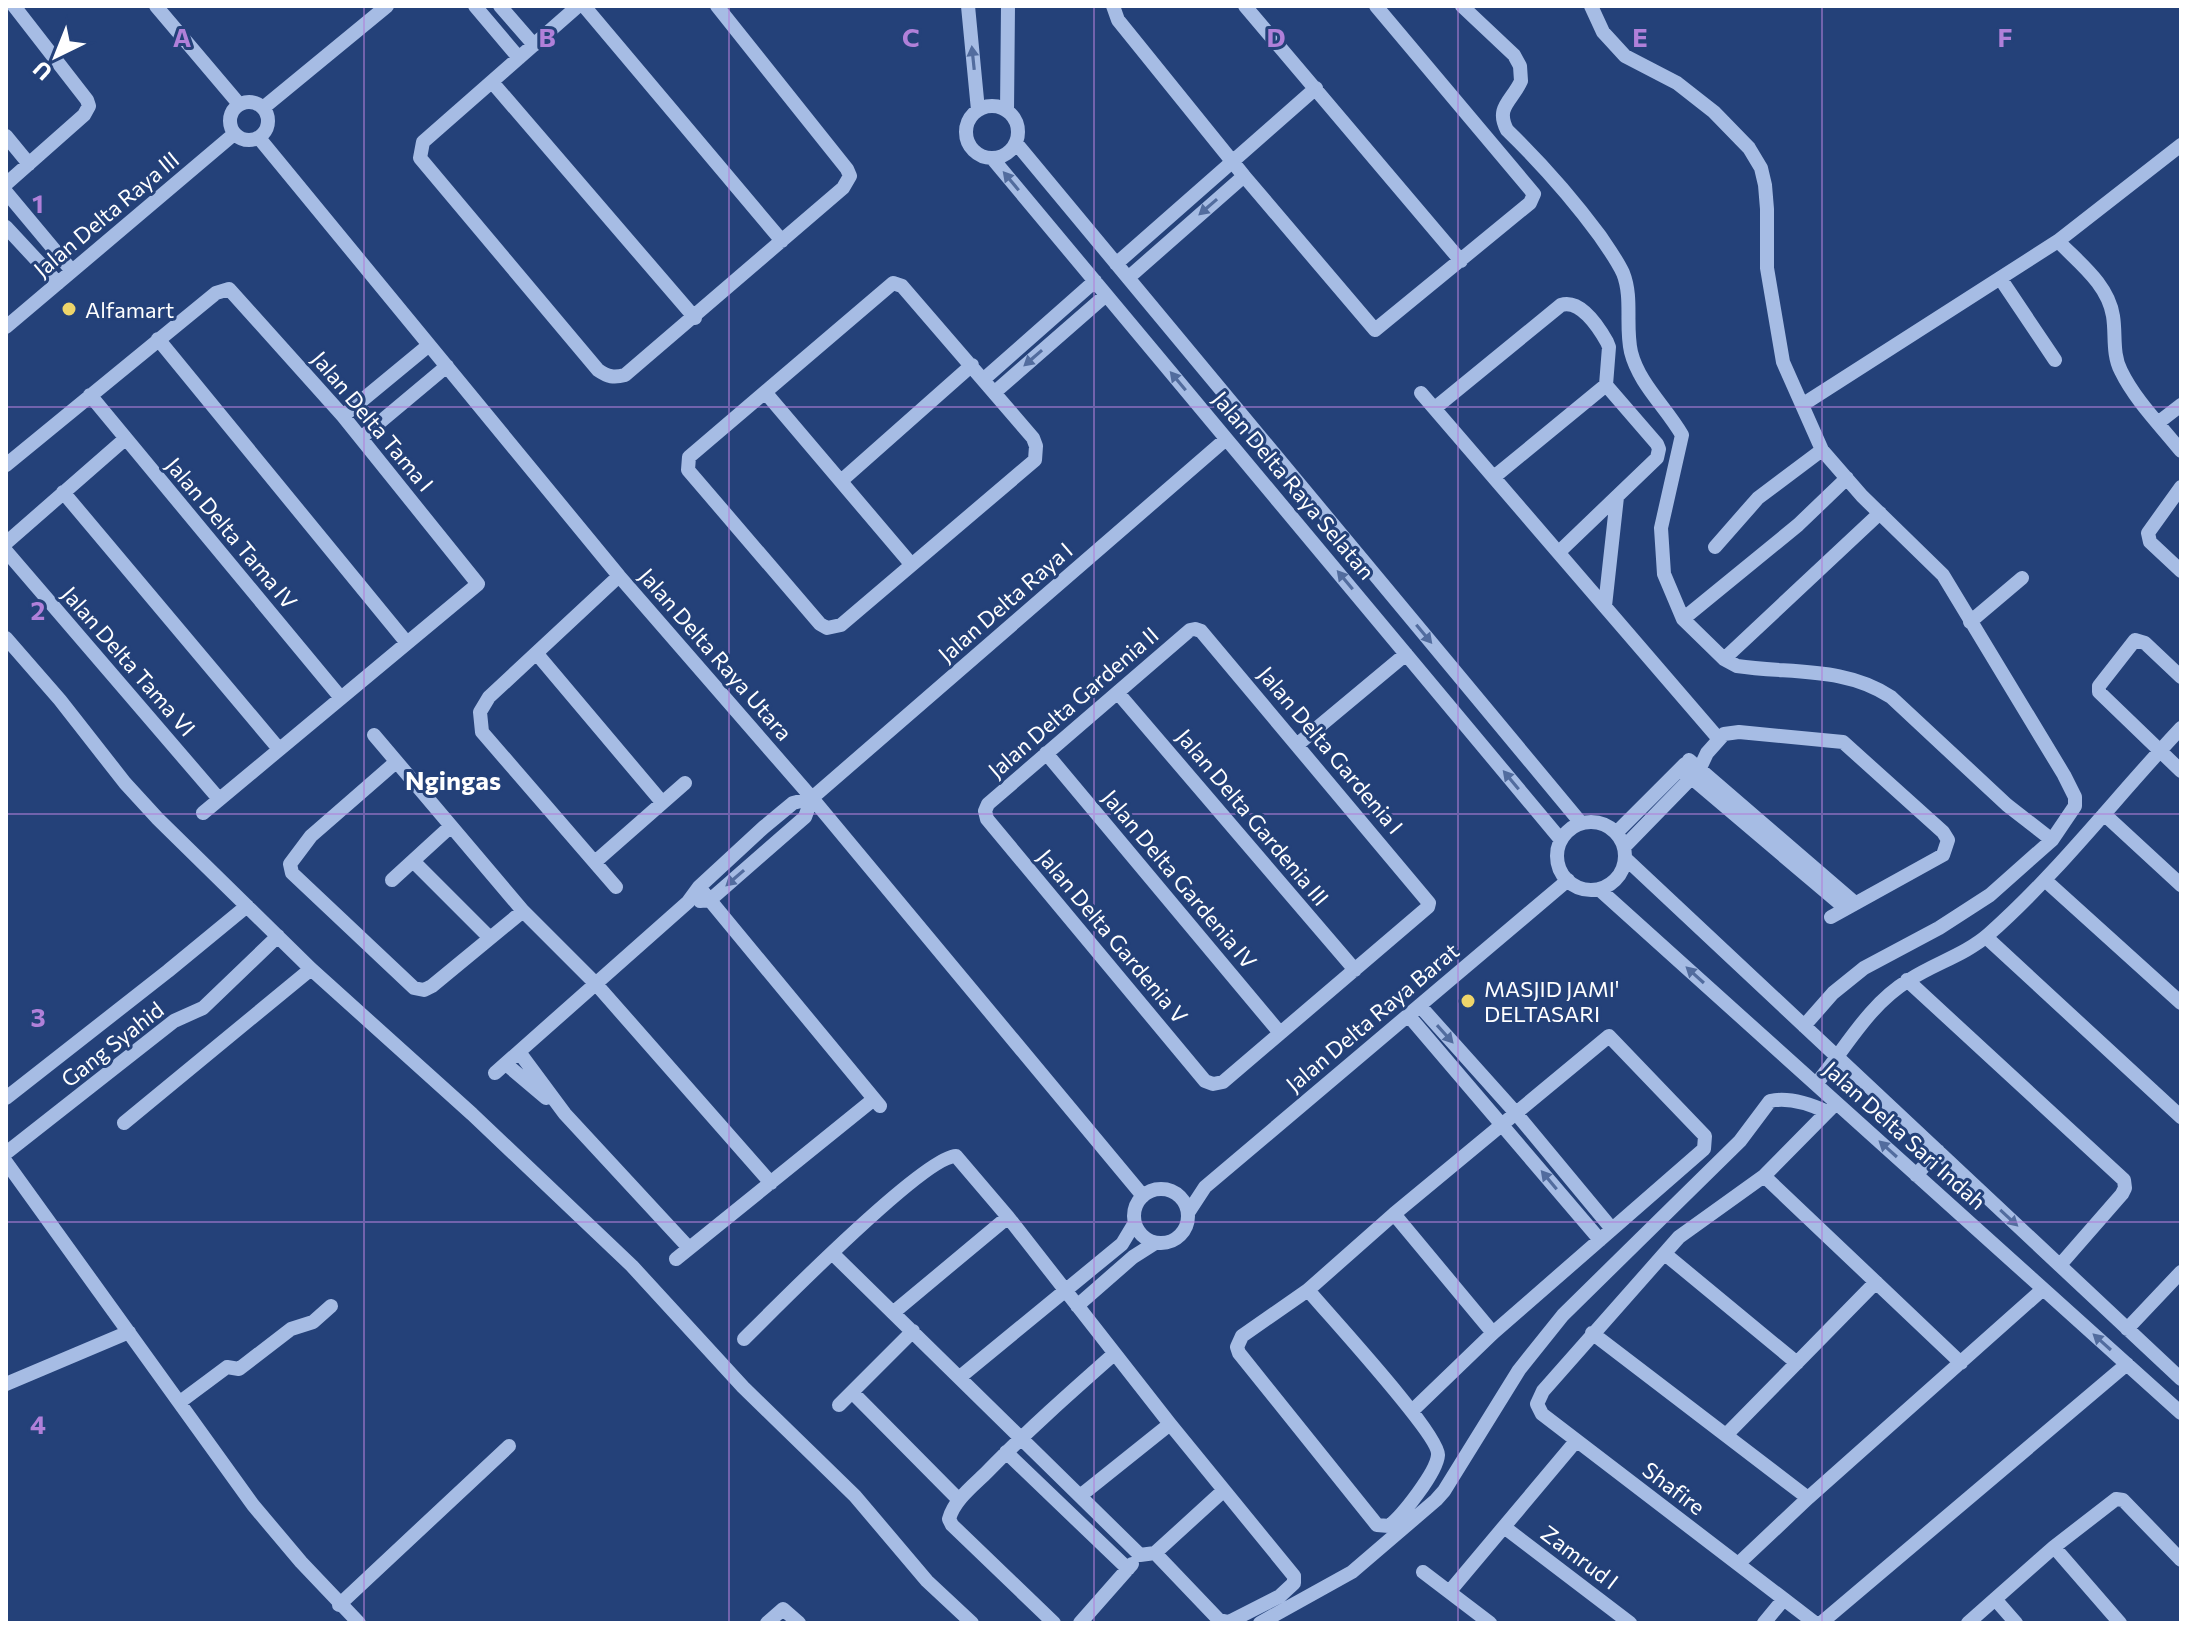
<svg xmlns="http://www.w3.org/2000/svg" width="2187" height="1629" viewBox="0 0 2187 1629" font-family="Commissioner,sans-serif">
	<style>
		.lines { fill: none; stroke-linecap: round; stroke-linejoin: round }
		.minor { stroke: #a6bce4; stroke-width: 14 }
		.oneway { fill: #526c9e }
		.grid { fill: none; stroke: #b080d9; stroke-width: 2; stroke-opacity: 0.55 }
		.poi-dot { fill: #eed56a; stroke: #244179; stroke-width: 3 }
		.labels { text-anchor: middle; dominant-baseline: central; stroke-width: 6; stroke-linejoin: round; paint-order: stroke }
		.street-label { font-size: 22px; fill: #fff; stroke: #244179 }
		.poi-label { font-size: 22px; fill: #fff; stroke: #244179; text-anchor: start }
		.quarter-label { font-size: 26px; font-weight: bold; fill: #fff; stroke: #244179 }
		.grid-label { font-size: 26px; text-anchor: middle; font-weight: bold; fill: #b080d9; stroke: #244179; stroke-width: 6; stroke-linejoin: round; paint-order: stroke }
	</style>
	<rect width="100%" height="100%" fill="#244179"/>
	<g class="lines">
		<path class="minor" d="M156 6 239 104
			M475 6 519 58
			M500 6 534 45
			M578 6 423 142 420 158 598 370C608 377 614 378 625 375L843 188 850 176 847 169 717 6
			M584 6 782 241
			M968 6 978 110
			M1113 6 1118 20 1244 176 1375 330 1530 203 1534 194 1376 6
			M1245 6 1461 261
			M1462 6 1514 55 1520 66 1521 81C1512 101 1495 107 1507 130 1541 163 1572 198 1600 236 1608 248 1617 260 1623 273 1633 298 1625 326 1631 352 1639 384 1666 407 1682 435L1661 528 1664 574 1683 619 1724 659 1737 666C1790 674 1845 666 1891 697L2007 805 2052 840
			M1591 6 1603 32 1625 56 1677 83 1714 112 1749 148 1761 168 1765 185 1767 209V268L1783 362 1822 450 1862 496 1943 575 2064 775 2075 797V806L2052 840 1990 895 1939 928 1864 968 1833 993 1804 1026
			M492 82 695 318
			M230 121a19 19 0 1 1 38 0a19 19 0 1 1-38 0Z
			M966 132a26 26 0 1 1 52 0a26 26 0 1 1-52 0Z
			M263 108 387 6
			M1007 111 1008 6
			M6 136 29 164
			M259 138 619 576 812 798 1143 1196
			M1016 143 1581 823
			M992 158 1561 840
			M6 184 84 115 89 106 87 100 14 6
			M6 192 72 271
			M6 227 58 283
			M2058 241C2079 263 2108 284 2113 316 2116 334 2112 354 2121 371 2135 400 2161 426 2181 451
			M1116 264 1316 88
			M1128 278 1244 176
			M2000 278 2055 360
			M893 283 902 286 1033 438 1036 446 1035 460 841 625 827 628 820 624 688 470 689 457Z
			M6 327 234 134
			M158 339 407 643
			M984 379 1095 281
			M765 392 911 564
			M995 392 1106 295
			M1421 393 1718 738
			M90 395 341 698
			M1802 405 2058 241 2181 145
			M1435 408 1561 305C1580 299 1598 326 1607 342L1609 347 1606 385
			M343 416 429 345
			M2159 422 2181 405
			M361 438 447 366
			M6 465 216 293 229 289 343 416 478 584 203 813
			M1494 477 1606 385 1657 444 1659 449 1657 458 1559 552
			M841 481 972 365
			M2181 487 2148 533 2150 542 2181 571
			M63 492 279 749
			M6 543 125 439
			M1715 547 1758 498 1822 450
			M6 551 219 799
			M1605 606 1617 497
			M1683 619 1798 525 1847 478
			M1970 622 2022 578
			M1195 629 1201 631 1429 903 1428 907 1223 1082 1213 1084 1205 1081 987 819 985 811 988 804 1190 630Z
			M6 638 60 700 125 783 158 819 311 969 472 1114 632 1266 743 1387 855 1496 927 1581 972 1623
			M537 654 661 801
			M1724 659 1880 513
			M2181 677 2145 643 2135 640 2099 686V692L2181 771
			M1118 693 1355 970
			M374 735 523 911 596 984 771 1183
			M1298 744 1406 654
			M1046 753 1280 1033
			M1689 760 1855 903
			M396 762 311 836 290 864 292 873 414 988 424 990 432 986 523 911
			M1681 769 1845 908
			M2104 814 2181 885
			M1557 856a34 34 0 1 1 68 0a34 34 0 1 1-68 0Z
			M1616 833 1685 764
			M1624 847 1699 770 1707 753 1724 734 1739 732 1843 742 1943 832 1948 840 1943 855 1831 917
			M1625 858 2181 1379
			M414 862 489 937
			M595 862 685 783
			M392 880 451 826
			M2046 881 2181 1003
			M616 887 482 732 480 712 489 697 619 576
			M699 887 880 1106
			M1600 890 2181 1413
			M700 901 710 900 805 817 812 798
			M1986 937 2181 1117
			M1907 980 2124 1180 2125 1188 2122 1194 2060 1265
			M1420 1006 1515 1112 1612 1229
			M1408 1015 1600 1240
			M519 1052 565 1114 689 1248
			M506 1064 546 1098
			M495 1073 688 902 699 887 764 827 793 803 812 798 1226 439
			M1816 1084C1846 1048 1868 1005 1909 980 1935 963 1965 955 1989 934 2059 872 2116 797 2181 728
			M6 1098 168 971 247 906
			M124 1123 311 969
			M6 1153 174 1021 203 1008 278 936
			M6 1162 253 1505 301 1562 359 1623
			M1916 1175 1938 1151
			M1764 1176 1961 1363
			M1134 1216a27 27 0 1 1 54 0a27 27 0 1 1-54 0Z
			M1188 1213 1205 1187 1568 880
			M1394 1214 1493 1333
			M1665 1254 1797 1363
			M676 1259 874 1099
			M1308 1290C1327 1313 1440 1435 1438 1455 1437 1472 1402 1516 1389 1526L1377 1525 1239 1353 1237 1347 1242 1336 1308 1290 1394 1214 1609 1036 1705 1136 1704 1149 1493 1333 1412 1411
			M1077 1306 1133 1257 1155 1243
			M894 1312 1008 1217
			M2127 1329 2181 1272
			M1592 1333 1808 1498
			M744 1339C774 1309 925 1156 956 1156L1008 1217 1170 1424 1294 1576V1583L1280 1596 1229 1622 1219 1620 1155 1553 1140 1555 832 1253
			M960 1377 1122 1244 1134 1224
			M6 1384 129 1332
			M852 1392 959 1500
			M180 1402 227 1367 239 1369 291 1329 313 1322 331 1306
			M839 1405 913 1331
			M1727 1434 1876 1282
			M1006 1452 1128 1569
			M1080 1496 1170 1424
			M1504 1527 1630 1623
			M2054 1547 2120 1623
			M1155 1553 1223 1491
			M1738 1564 1808 1498 2043 1289
			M1423 1572 1490 1623
			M1450 1591 1576 1441
			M1995 1599 2016 1623
			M339 1605 509 1446
			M767 1623 783 1609 799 1623
			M1054 1623 952 1525 949 1519C954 1500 974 1485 987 1472 1028 1430 1071 1392 1114 1354
			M1080 1623 1132 1564
			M1260 1623 1352 1572 1436 1500 1444 1491 1519 1370 1563 1315 1740 1141 1770 1101C1789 1097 1810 1104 1827 1112
			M1764 1623 1783 1600
			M1815 1623 1542 1414 1537 1404 1543 1391 1679 1237 1764 1176 1836 1103
			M1821 1623 2127 1364
			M1968 1623 2054 1547 2116 1499 2123 1500 2181 1560"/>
	</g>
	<defs><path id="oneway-solid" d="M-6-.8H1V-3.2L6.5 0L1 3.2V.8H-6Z" transform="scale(2)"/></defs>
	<g class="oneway">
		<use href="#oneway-solid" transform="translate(973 58) rotate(-96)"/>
		<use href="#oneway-solid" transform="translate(1011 181) rotate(-130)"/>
		<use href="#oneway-solid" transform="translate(1208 207) rotate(139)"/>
		<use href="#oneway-solid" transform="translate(1033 358) rotate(139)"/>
		<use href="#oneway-solid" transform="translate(1178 381) rotate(-130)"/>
		<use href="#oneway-solid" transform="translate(1345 580) rotate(-130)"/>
		<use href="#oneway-solid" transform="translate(1424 634) rotate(50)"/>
		<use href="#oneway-solid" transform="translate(1511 780) rotate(-130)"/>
		<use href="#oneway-solid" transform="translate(735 878) rotate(139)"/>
		<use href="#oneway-solid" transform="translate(1695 975) rotate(-138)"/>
		<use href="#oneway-solid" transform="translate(1445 1034) rotate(48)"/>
		<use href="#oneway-solid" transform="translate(1888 1149) rotate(-138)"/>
		<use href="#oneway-solid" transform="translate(1549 1180) rotate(-130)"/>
		<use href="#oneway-solid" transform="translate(2009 1218) rotate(43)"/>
		<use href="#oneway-solid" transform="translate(2102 1342) rotate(-138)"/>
	</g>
	<path class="grid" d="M364 6V1623M729 6V1623M1094 6V1623M1458 6V1623M1822 6V1623M6 407H2181M6 814H2181M6 1222H2181"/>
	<g class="poi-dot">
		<circle cx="69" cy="309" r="8"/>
		<circle cx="1468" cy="1001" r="8"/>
	</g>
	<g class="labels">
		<g class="street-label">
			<text transform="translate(106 214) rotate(-40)">Jalan Delta Raya III</text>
			<text transform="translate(373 421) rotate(50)">Jalan Delta Tama I</text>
			<text transform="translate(1294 485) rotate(50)">Jalan Delta Raya Selatan</text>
			<text transform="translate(232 533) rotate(50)">Jalan Delta Tama IV</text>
			<text transform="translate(1005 602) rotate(-41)">Jalan Delta Raya I</text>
			<text transform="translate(716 654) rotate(49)">Jalan Delta Raya Utara</text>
			<text transform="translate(129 661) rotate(49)">Jalan Delta Tama VI</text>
			<text transform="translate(1073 702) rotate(-41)">Jalan Delta Gardenia II</text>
			<text transform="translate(1331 750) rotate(50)">Jalan Delta Gardenia I</text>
			<text transform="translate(1253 817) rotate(50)">Jalan Delta Gardenia III</text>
			<text transform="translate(1180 879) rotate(50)">Jalan Delta Gardenia IV</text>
			<text transform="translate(1113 936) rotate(50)">Jalan Delta Gardenia V</text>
			<text transform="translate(1372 1017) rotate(-40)">Jalan Delta Raya Barat</text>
			<text transform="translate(112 1044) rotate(-38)">Gang Syahid</text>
			<text transform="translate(1905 1135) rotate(42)">Jalan Delta Sari Indah</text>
			<text transform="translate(1674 1488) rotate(37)">Shafire</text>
			<text transform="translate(1580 1557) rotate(37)">Zamrud I</text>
		</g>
		<g class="poi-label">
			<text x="85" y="309">Alfamart</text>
			<text x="1484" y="988">MASJID JAMI'<tspan x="1484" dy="25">DELTASARI</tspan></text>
		</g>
		<g class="quarter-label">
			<text x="453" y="779">Ngingas</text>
		</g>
	</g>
	<g class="grid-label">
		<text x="182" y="47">A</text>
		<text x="547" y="47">B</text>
		<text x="911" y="47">C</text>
		<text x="1276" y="47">D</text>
		<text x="1640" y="47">E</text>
		<text x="2005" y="47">F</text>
		<text x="38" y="213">1</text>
		<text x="38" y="620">2</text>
		<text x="38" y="1027">3</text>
		<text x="38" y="1434">4</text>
	</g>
	<rect width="2187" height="1629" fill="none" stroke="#ffffff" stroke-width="16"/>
	<g transform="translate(56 56) rotate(223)" stroke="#244179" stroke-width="6" paint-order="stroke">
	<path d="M0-6L14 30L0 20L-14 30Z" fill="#ffffff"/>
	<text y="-12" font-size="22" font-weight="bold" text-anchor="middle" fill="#ffffff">U</text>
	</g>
</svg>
